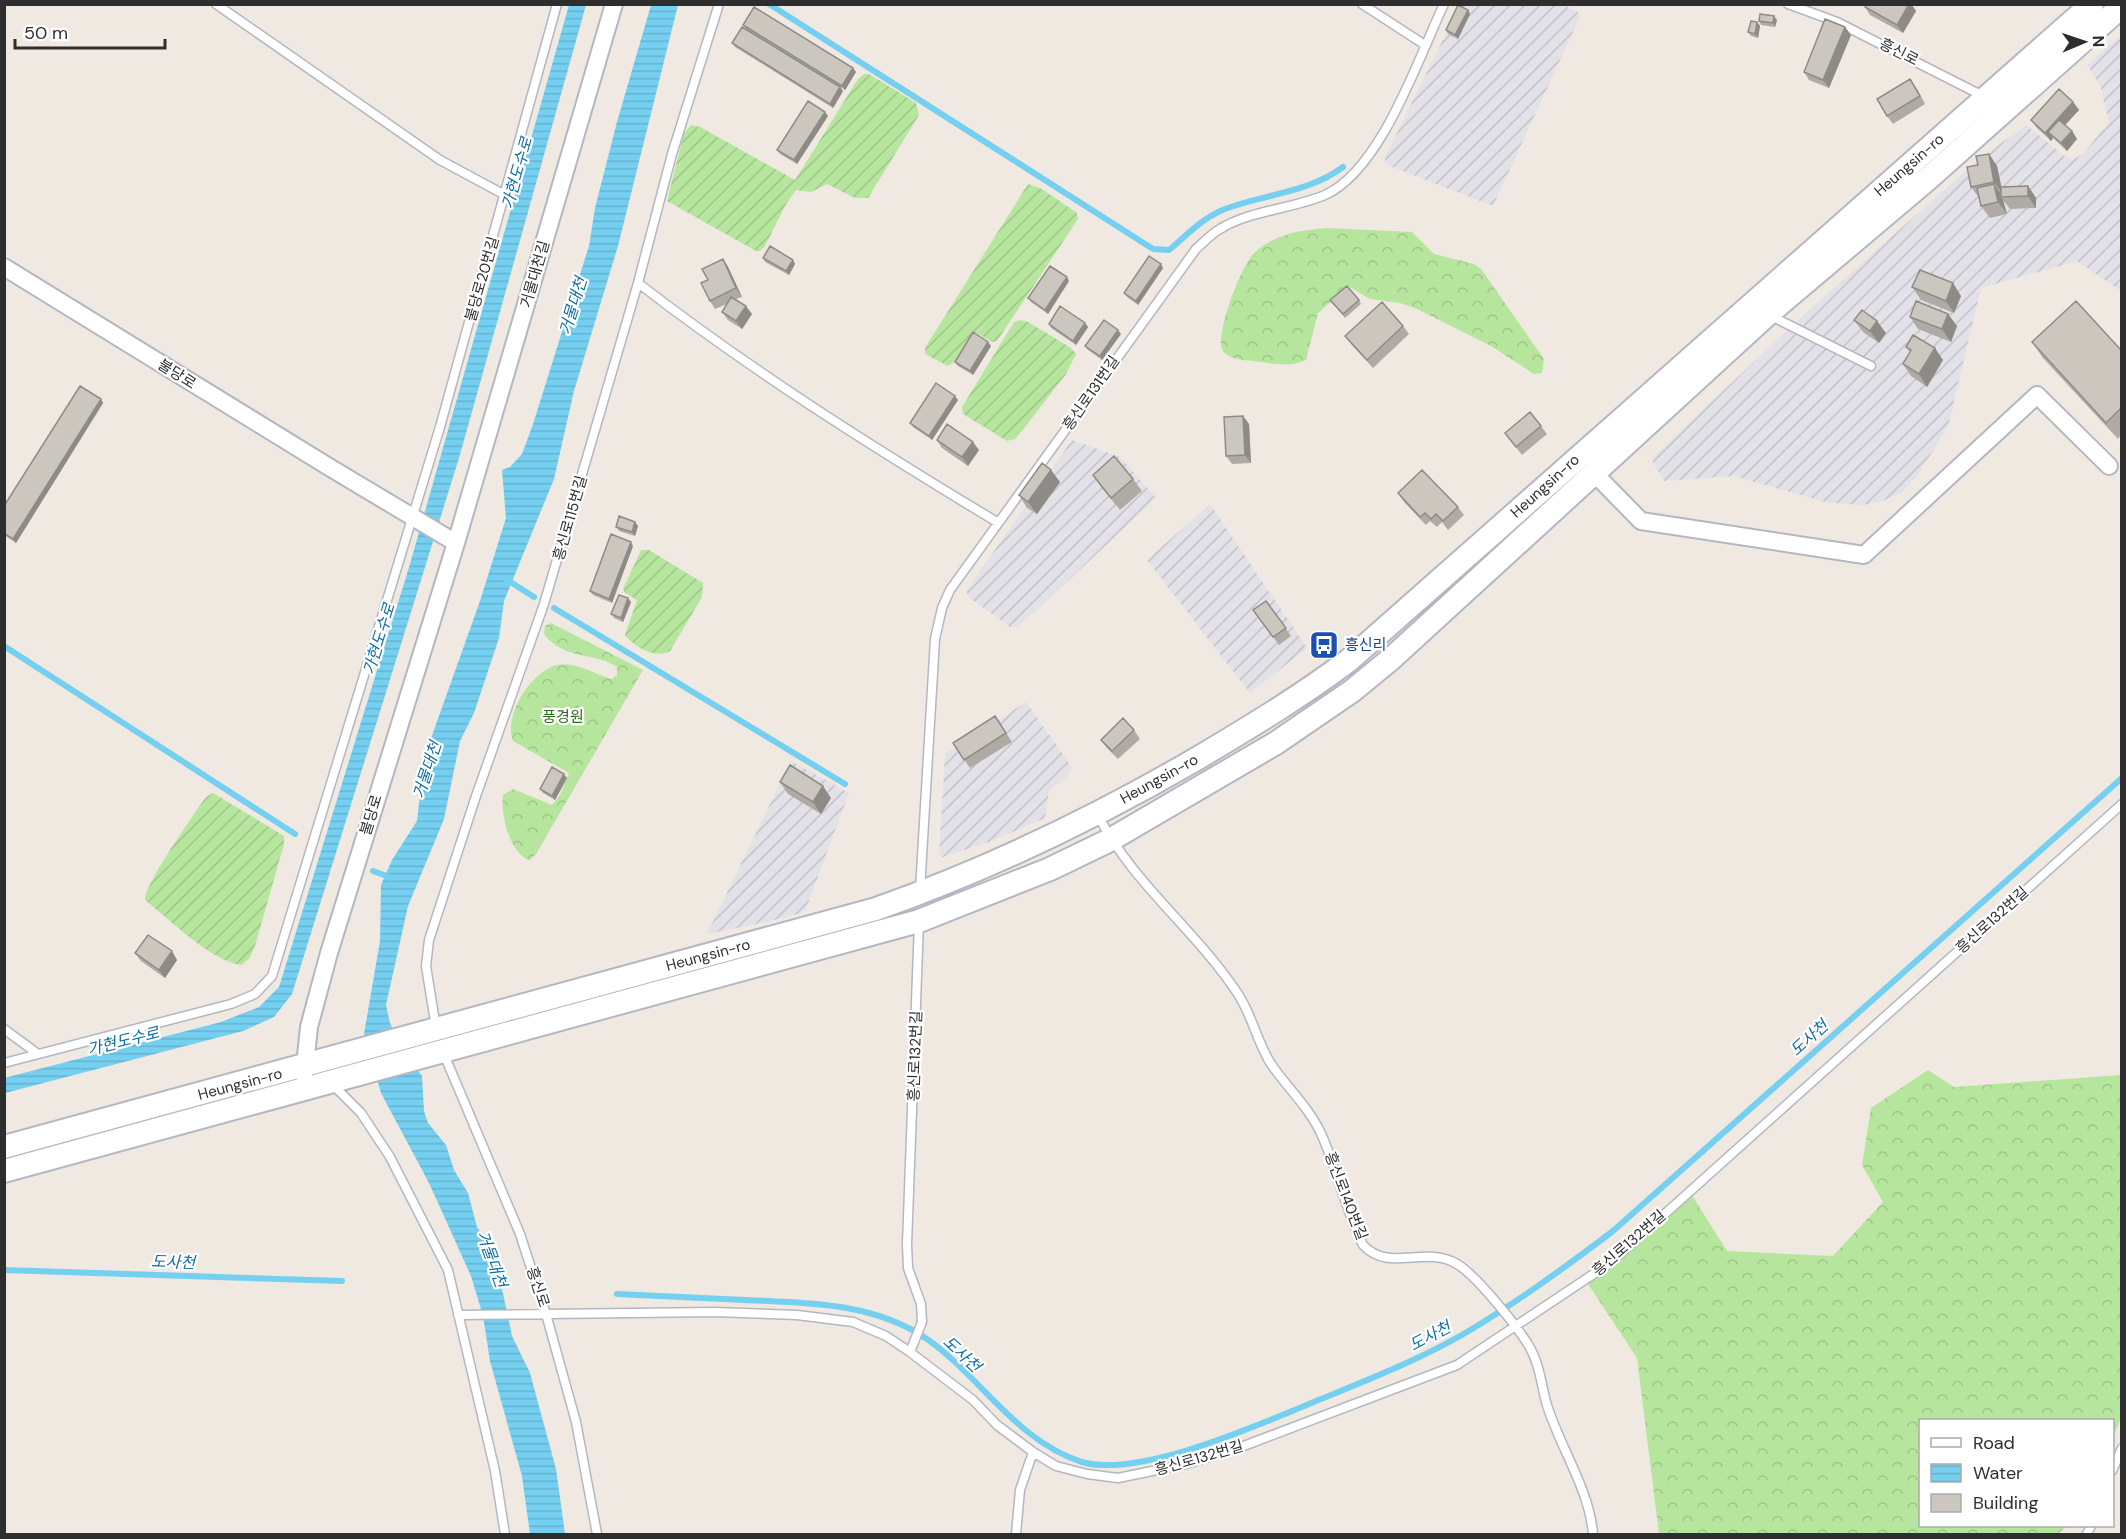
<svg xmlns="http://www.w3.org/2000/svg" width="2126" height="1539" viewBox="0 0 2126 1539" font-family="'DM Sans','Noto Sans KR',sans-serif">
	<style>
		.industrial { fill: url(#industrial-furrows) }
		.forest { fill: url(#forest-crowns) }
		.garden { fill: url(#garden-furrows) }
		.water { fill: url(#water-rules) }
		.lines { fill: none; stroke-linecap: round; stroke-linejoin: round }
		.stream { stroke: #75cff0; stroke-width: 6 }
		.service-casing { stroke: #b4b7c1; stroke-width: 11 }
		.minor-casing { stroke: #b4b7c1; stroke-width: 20 }
		.secondary-casing { stroke: #b4b7c1; stroke-width: 26 }
		.service { stroke: #fff; stroke-width: 8 }
		.minor { stroke: #fff; stroke-width: 16 }
		.secondary { stroke: #fff; stroke-width: 22 }
		.wall { fill: #afaba4 }
		.shaded-wall { fill: #8e8b86 }
		.building { fill: #cbc7bf; stroke: #8e8b86; stroke-width: 1.5 }
		.labels { text-anchor: middle; dominant-baseline: central; stroke-width: 4.5; stroke-linejoin: round; paint-order: stroke }
		.street-label { font-size: 15px; fill: #2e2e2e; stroke: #fff }
		.transit-label { font-size: 15px; fill: #164399; stroke: #fff; text-anchor: start }
		.park-label { font-size: 15px; fill: #2c6e1b; stroke: #fff }
		.water-label { font-size: 16px; font-style: italic; fill: #0d6fa3; stroke: #fff }
	</style>
	<defs>
		<pattern id="industrial-furrows" width="10" height="10" patternUnits="userSpaceOnUse" patternTransform="scale(1.5)"><rect width="10" height="10" fill="#e3e1e8"/><path d="M-1 1l2-2M0 10L10 0M9 11l2-2" fill="none" stroke="#c3c1c7"/></pattern>
		<pattern id="forest-crowns" width="20" height="18" patternUnits="userSpaceOnUse" patternTransform="scale(1.5)"><rect width="20" height="18" fill="#b6e59e"/><path d="M2 6a3 3 0 1 1 6 0M12 15a3 3 0 1 1 6 0" fill="none" stroke="#9dc588"/></pattern>
		<pattern id="garden-furrows" width="10" height="10" patternUnits="userSpaceOnUse" patternTransform="scale(1.5)"><rect width="10" height="10" fill="#b6e59e"/><path d="M-1 1l2-2M0 10L10 0M9 11l2-2" fill="none" stroke="#9dc588"/></pattern>
		<pattern id="water-rules" width="6" height="5" patternUnits="userSpaceOnUse" patternTransform="scale(1.5)"><rect width="6" height="5" fill="#75cff0"/><path d="M0 2.5h6" fill="none" stroke="#66b2ce"/></pattern>
	</defs>
	<rect width="100%" height="100%" fill="#efe9e1"/>
	<path class="industrial" d="M1460 5H1564L1579 13V19L1493 206 1385 164V157Z
		M2121 35V291L2077 261 1981 288 1948 427 1917 476 1902 492 1892 497 1877 503 1860 505 1825 502 1734 476 1664 481 1651 459 1810 309 1978 160 2026 125 2063 155 2074 159 2083 154 2109 122 2100 85 2087 65Z
		M1072 440 1120 457 1156 498 1034 613 1016 627H1010L971 599 966 591Z
		M1210 504 1307 648 1250 693 1147 560Z
		M1026 702 1072 767 1067 777 1049 790 1045 818 992 841 943 857 939 855 945 754Z
		M791 761 849 793 806 909 801 913 767 922 707 934Z"/>
	<path class="forest" d="M1327 228 1412 232 1434 254 1474 264 1481 269 1544 359 1542 373 1534 374 1491 346 1417 309 1400 303 1370 299 1348 286 1318 313 1306 360C1292 367 1277 364 1261 362 1249 360 1230 361 1223 351 1213 337 1242 264 1254 253 1275 234 1300 230 1327 228Z
		M551 623 643 670 536 854 530 860C510 855 500 813 503 795L513 789 552 805 560 795 569 773 513 741C503 716 531 671 557 665 574 661 596 675 612 679L617 675V667C593 651 565 661 544 634L545 626Z
		M1928 1070 1954 1087 2121 1075 2122 1414 2113 1439 2112 1420H1920V1526H2067L2058 1534H1659L1637 1358 1588 1284 1688 1189 1727 1251 1833 1256 1883 1202 1862 1165 1871 1108Z"/>
	<path class="garden" d="M864 74H869L916 103 919 115 868 198H855L827 184 811 192 796 190 786 204 765 246 760 251H756L667 201 684 133 691 125 700 127 795 180 858 79Z
		M1028 184 1042 189 1077 213 1078 219 997 341 992 342 977 333 973 334 957 360 948 366 925 354V348Z
		M1020 320 1028 322 1071 348 1076 354 1066 374 1022 431 1015 439 1007 441 963 414 962 407 1014 322Z
		M641 550H649L703 583 702 597 670 651C655 659 634 647 625 635L637 600 625 593 623 589Z
		M213 793 284 836V844L255 946 249 959 241 965C211 961 169 919 145 900 144 885 194 814 206 797Z"/>
	<path class="water" d="M569 5H586L459 458 292 994 274 1017 243 1031 5 1093 4 1078 221 1022 259 1007 279 987 410 564Z
		M651 5H678L618 246 574 391 554 479 504 601 499 638 474 713 460 741 444 819 408 906 386 1005 390 1023 404 1052 422 1076 424 1111 428 1123 446 1145 454 1170 468 1193 477 1227 494 1251 512 1336 530 1373 556 1469 565 1534H530L522 1476 490 1361 483 1316 471 1276 429 1183 381 1093 364 1034 380 941 381 885 392 860 417 821 423 766 429 744 480 601 506 518 502 470 510 467 522 454 533 424 589 246 595 208 617 122Z"/>
	<g class="lines">
		<path class="stream" d="M769 4 1153 249 1169 250C1187 235 1202 218 1225 209 1265 194 1308 193 1343 167
			M504 578 534 597
			M554 608 845 784
			M4 646 295 834
			M373 871 392 878
			M4 1270 342 1281
			M617 1294C660 1296 702 1298 745 1300 806 1303 873 1302 927 1339 981 1377 1016 1441 1082 1462 1140 1479 1265 1422 1321 1399 1372 1378 1424 1358 1472 1329 1522 1299 1567 1266 1613 1231L2122 778"/>
		<g class="service-casing">
			<path id="service" d="M216 4 440 160 505 195
				M1362 4 1425 45
				M1788 4 1837 22 1985 97
				M638 283C752 371 874 448 997 522
				M1771 316 1871 366
				M1098 815C1132 883 1196 930 1238 994 1252 1015 1257 1042 1271 1064 1288 1089 1311 1109 1323 1138 1338 1173 1346 1211 1363 1245 1389 1273 1425 1245 1457 1264 1476 1275 1517 1326 1529 1346 1539 1363 1541 1382 1546 1402 1559 1446 1589 1488 1593 1534
				M920 890 935 639 942 608 950 590 1196 249C1203 243 1211 234 1220 229 1251 210 1292 209 1325 195 1381 170 1418 59 1444 4
				M436 1028 426 966 429 940 476 796 544 604 638 283 672 154 719 4
				M4 1029 38 1054
				M443 1052 520 1234 546 1314 576 1422 597 1534
				M4 1063 231 1004 255 994 272 976 440 427 557 4
				M332 1084 361 1113 390 1157 448 1270 495 1471 505 1534
				M458 1315 715 1312 797 1315 853 1322 886 1336 910 1352 973 1400 997 1425 1033 1452 1056 1466 1087 1474 1118 1478 1186 1464 1241 1447 1457 1365 1610 1263 2122 804
				M910 1352 922 1322 921 1304 908 1268 907 1244 919 922
				M2112 1471 2122 1448
				M1016 1534 1020 1490 1033 1452
				M2087 1534 2091 1526"/>
		</g>
		<g class="minor-casing">
			<path id="minor" d="M4 267 329 467 456 543
				M1594 473 1641 521 1864 555 2037 395 2109 466
				M304 1075 309 1027 329 953 456 543 614 4"/>
		</g>
		<g class="secondary-casing">
			<path id="secondary" d="M4 1147 876 909C989 869 1095 818 1198 758 1250 727 1300 697 1348 661L2092 4
				M4 1171 919 921 1050 869 1110 840 1276 743 1352 691 1391 659 1768 314 1930 177 2122 6"/>
		</g>
		<use href="#service" class="service"/>
		<use href="#minor" class="minor"/>
		<use href="#secondary" class="secondary"/>
	</g>
	<path class="wall" d="M1866 4H1911L1916 11 1903 33 1870 15 1865 7Z
		M1468 10 1470 14 1458 39 1448 34 1446 30Z
		M1777 20 1775 27 1761 25 1759 21Z
		M1757 22 1760 26 1758 38 1751 36 1748 32Z
		M743 25 856 72 845 90 746 29Z
		M1845 27 1851 35 1829 88 1809 80 1804 72Z
		M732 43 840 87 843 91 833 108 735 47Z
		M1916 87 1925 104 1893 124 1887 116Z
		M2073 102 2079 110 2065 125 2072 131 2077 139 2067 151 2053 138 2051 141 2037 128 2031 120Z
		M828 116 797 164 780 154 777 150Z
		M1989 154 1997 166 2001 187 2028 186 2036 198V208L2010 209 2003 200 2007 214 1990 218 1981 206 1980 199 1971 187 1978 165Z
		M763 258 793 260 795 264 789 275 765 262Z
		M723 259 728 267 742 297 736 299 752 314 742 329 728 320 722 312 727 304 715 309 710 301 708 280Z
		M1163 268 1138 305 1127 297 1124 293Z
		M1069 281 1048 314 1031 302 1028 298Z
		M1912 287 1961 296 1954 313 1921 300Z
		M1330 300H1359L1361 304 1345 318Z
		M1948 314 1957 326 1951 342 1918 329 1910 317Z
		M1854 320 1886 333 1879 343 1863 332Z
		M1085 323 1088 327 1076 345 1051 328 1049 324Z
		M1403 326 1409 334 1373 368 1351 344 1345 336Z
		M1121 334 1102 360 1088 350 1085 346Z
		M2032 342 2121 350V435L2118 439 2043 358Z
		M991 346 973 375 958 366 955 362Z
		M1906 347 1943 360 1927 387 1911 376 1903 364 1910 352Z
		M101 399 103 403 16 543 4 535V506Z
		M958 400 932 440 913 427 910 423Z
		M1243 416 1249 424 1251 463 1232 464 1226 456Z
		M1541 426 1547 434 1522 455 1505 433Z
		M937 440 979 450 968 466 942 448Z
		M1093 475 1133 479 1142 491 1120 510 1101 487Z
		M1060 482 1037 514 1027 508 1019 495Z
		M1398 493 1458 507 1464 515 1448 530 1442 522 1437 527 1430 521 1426 525 1404 502Z
		M635 522 638 526 635 536 619 531 616 527Z
		M633 546 612 603 593 595 590 591Z
		M1266 601 1291 636 1279 645 1253 610Z
		M631 602 623 622 614 618 611 614Z
		M995 716 1012 742 970 768 953 743Z
		M1134 730 1140 739 1118 759 1107 748 1101 740Z
		M567 778 555 800 543 793 540 789Z
		M780 782 831 798 821 814 788 794Z
		M135 953 177 960 165 978 141 961Z"/>
	<path class="shaded-wall" d="M1909 4H1911L1916 11 1903 33 1897 25Z
		M1468 10 1470 14 1458 39 1455 35Z
		M1774 16 1777 20 1775 27 1773 23Z
		M1757 22 1760 26 1758 38 1755 34Z
		M1845 27 1851 35 1829 88 1823 80Z
		M853 68 856 72 845 90 842 86Z
		M840 87 843 91 833 108 830 104Z
		M2073 102 2079 110 2054 137 2048 132 2053 138 2051 141 2045 133Z
		M825 112 828 116 797 164 794 160Z
		M2072 131 2077 139 2067 151 2061 143Z
		M1989 154 1997 166 2003 194 1994 182Z
		M1994 184 2003 197H2001L2003 200 2007 214 1998 202Z
		M2028 186 2036 198V208L2028 196Z
		M723 259 728 267 742 297 736 288Z
		M793 260 795 264 789 275 786 271Z
		M1161 264 1163 268 1138 305 1136 301Z
		M1067 277 1069 281 1048 314 1045 310Z
		M1953 283 1961 296 1954 313 1946 301Z
		M746 306 752 314 742 329 736 321Z
		M1948 314 1957 326 1951 342 1942 329Z
		M1877 321 1886 333 1879 343 1870 331Z
		M1085 323 1088 327 1076 345 1073 341Z
		M1118 330 1121 334 1102 360 1100 356Z
		M988 342 991 346 973 375 970 371Z
		M1935 348 1943 360 1927 387 1919 374Z
		M955 396 958 400 932 440 929 436Z
		M101 399 103 403 16 543 13 539Z
		M1243 416 1249 424 1251 463 1245 455Z
		M973 442 979 450 968 466 962 457Z
		M1051 470 1060 482 1037 514 1028 502Z
		M635 522 638 526 635 536 632 532Z
		M631 542 633 546 612 603 609 599Z
		M628 598 631 602 623 622 621 618Z
		M564 774 567 778 555 800 552 796Z
		M823 786 831 798 821 814 813 802Z
		M172 951 177 960 165 978 159 970Z"/>
	<path class="building" d="M1866 4H1909L1897 25 1865 7Z
		M1458 5 1468 10 1455 35 1446 30Z
		M754 7 853 68 842 86 743 25Z
		M1760 14 1774 16 1773 23 1759 21Z
		M1825 19 1845 27 1823 80 1804 72Z
		M1751 21 1757 22 1755 34 1748 32Z
		M742 27 840 87 830 104 732 43Z
		M1910 79 1920 96 1887 116 1877 99Z
		M2059 89 2073 102 2045 133 2031 120Z
		M808 101 825 112 794 160 777 150Z
		M2059 120 2072 131 2061 143 2048 132Z
		M1989 154 1994 182 1971 187 1967 167 1978 165 1976 156Z
		M1994 184 1998 202 1981 206 1977 188Z
		M2028 186V196L2001 197V187Z
		M770 246 793 260 786 271 763 258Z
		M1149 256 1161 264 1136 301 1124 293Z
		M723 259 736 288 710 301 701 283 708 280 702 269Z
		M1050 266 1067 277 1045 310 1028 298Z
		M1920 270 1953 283 1946 301 1912 287Z
		M1347 286 1359 300 1343 314 1330 300Z
		M731 297 746 306 736 321 722 312Z
		M1916 301 1948 314 1942 329 1910 317Z
		M2076 301 2121 350V408L2106 423 2032 342Z
		M1382 302 1403 326 1367 360 1345 336Z
		M1060 306 1085 323 1073 341 1049 324Z
		M1862 310 1877 321 1870 331 1854 320Z
		M1104 320 1118 330 1100 356 1085 346Z
		M973 332 988 342 970 371 955 362Z
		M1913 335 1935 348 1919 374 1903 364 1911 350 1906 347Z
		M936 383 955 396 929 436 910 423Z
		M80 386 101 399 13 539 4 533V506Z
		M1530 412 1541 426 1516 447 1505 433Z
		M1243 416 1245 455 1226 456 1224 417Z
		M947 424 973 442 962 457 937 440Z
		M1114 456 1133 479 1111 498 1093 475Z
		M1042 463 1051 470 1028 502 1019 495Z
		M1422 470 1458 507 1443 521 1436 514 1431 519 1425 513 1420 517 1398 493Z
		M619 516 635 522 632 532 616 527Z
		M611 534 631 542 609 599 590 591Z
		M619 595 628 598 621 618 611 614Z
		M1266 601 1286 628 1273 637 1253 610Z
		M995 716 1006 733 964 760 953 743Z
		M1123 718 1134 730 1112 751 1101 740Z
		M790 765 823 786 813 802 780 782Z
		M552 767 564 774 552 796 540 789Z
		M148 935 172 951 159 970 135 953Z"/>
	<defs>
		<g id="bus-square" transform="scale(1.5)"><rect x="-9" y="-9" width="18" height="18" rx="4" fill="#1a4fb4" stroke="#fff"/><path d="M-5-6H5V4H4V6H2V4H-2V6H-4V4H-5ZM-3.5-4V0h7V-4ZM-3.5 1.2v1.5H-2V1.2ZM2 1.2v1.5H3.5V1.2Z" fill="#fff"/></g>
	</defs>
	<g fill-rule="evenodd">
		<use href="#bus-square" x="1324" y="645"/>
	</g>
	<g class="labels">
		<g class="street-label">
			<text transform="translate(1899 52) rotate(27)">흥신로</text>
			<text transform="translate(1909 165) rotate(-41)">Heungsin-ro</text>
			<text transform="translate(535 274) rotate(-74)">거물대천길</text>
			<text transform="translate(482 279) rotate(-74)">불당로20번길</text>
			<text transform="translate(177 374) rotate(32)">불당로</text>
			<text transform="translate(1091 393) rotate(-55)">흥신로131번길</text>
			<text transform="translate(1545 486) rotate(-42)">Heungsin-ro</text>
			<text transform="translate(570 518) rotate(-74)">흥신로115번길</text>
			<text transform="translate(1159 779) rotate(-29)">Heungsin-ro</text>
			<text transform="translate(371 815) rotate(-73)">불당로</text>
			<text transform="translate(1992 920) rotate(-42)">흥신로132번길</text>
			<text transform="translate(708 955) rotate(-15)">Heungsin-ro</text>
			<text transform="translate(915 1056) rotate(-88)">흥신로132번길</text>
			<text transform="translate(240 1084) rotate(-15)">Heungsin-ro</text>
			<text transform="translate(1346 1196) rotate(69)">흥신로140번길</text>
			<text transform="translate(1629 1243) rotate(-41)">흥신로132번길</text>
			<text transform="translate(538 1287) rotate(72)">흥신로</text>
			<text transform="translate(1199 1458) rotate(-16)">흥신로132번길</text>
		</g>
		<g class="transit-label">
			<text x="1345" y="645">흥신리</text>
		</g>
		<g class="park-label">
			<text x="563" y="717">풍경원</text>
		</g>
		<g class="water-label">
			<text transform="translate(517 173) rotate(-74)">가현도수로</text>
			<text transform="translate(573 306) rotate(-73)">거물대천</text>
			<text transform="translate(379 639) rotate(-73)">가현도수로</text>
			<text transform="translate(427 770) rotate(-72)">거물대천</text>
			<text transform="translate(1809 1038) rotate(-42)">도사천</text>
			<text transform="translate(123 1041) rotate(-14)">가현도수로</text>
			<text transform="translate(492 1259) rotate(70)">거물대천</text>
			<text transform="translate(173 1262) rotate(2)">도사천</text>
			<text transform="translate(1430 1336) rotate(-28)">도사천</text>
			<text transform="translate(962 1354) rotate(43)">도사천</text>
		</g>
	</g>
	<rect width="2126" height="1539" fill="none" stroke="#2e2e2e" stroke-width="12"/>
	<rect x="1919" y="1419" width="195" height="108" fill="#ffffff" stroke="#ababab" stroke-width="1.5"/>
	<rect x="1931" y="1438" width="30" height="9" fill="#ffffff" stroke="#ababab" stroke-width="1.5"/>
	<text x="1973" y="1449" font-size="18" fill="#2e2e2e">Road</text>
	<rect x="1931" y="1464" width="30" height="18" fill="url(#water-rules)" stroke="#ababab" stroke-width="1.5"/>
	<text x="1973" y="1479" font-size="18" fill="#2e2e2e">Water</text>
	<rect x="1931" y="1494" width="30" height="18" fill="#cbc7bf" stroke="#ababab" stroke-width="1.5"/>
	<text x="1973" y="1509" font-size="18" fill="#2e2e2e">Building</text>
	<g transform="translate(2084 42) rotate(88)" stroke="#ffffff" stroke-width="4.5" paint-order="stroke">
	<path d="M0-4.5L10 22L0 15L-10 22Z" fill="#2e2e2e"/>
	<text y="-9" font-size="16" font-weight="bold" text-anchor="middle" fill="#2e2e2e">N</text>
	</g>
	<path d="M15 39v9h150v-9" fill="none" stroke="#2e2e2e" stroke-width="3"/>
	<text x="24" y="39" font-size="18" fill="#2e2e2e" stroke="#ffffff" stroke-width="4.5" paint-order="stroke">50 m</text>
</svg>
